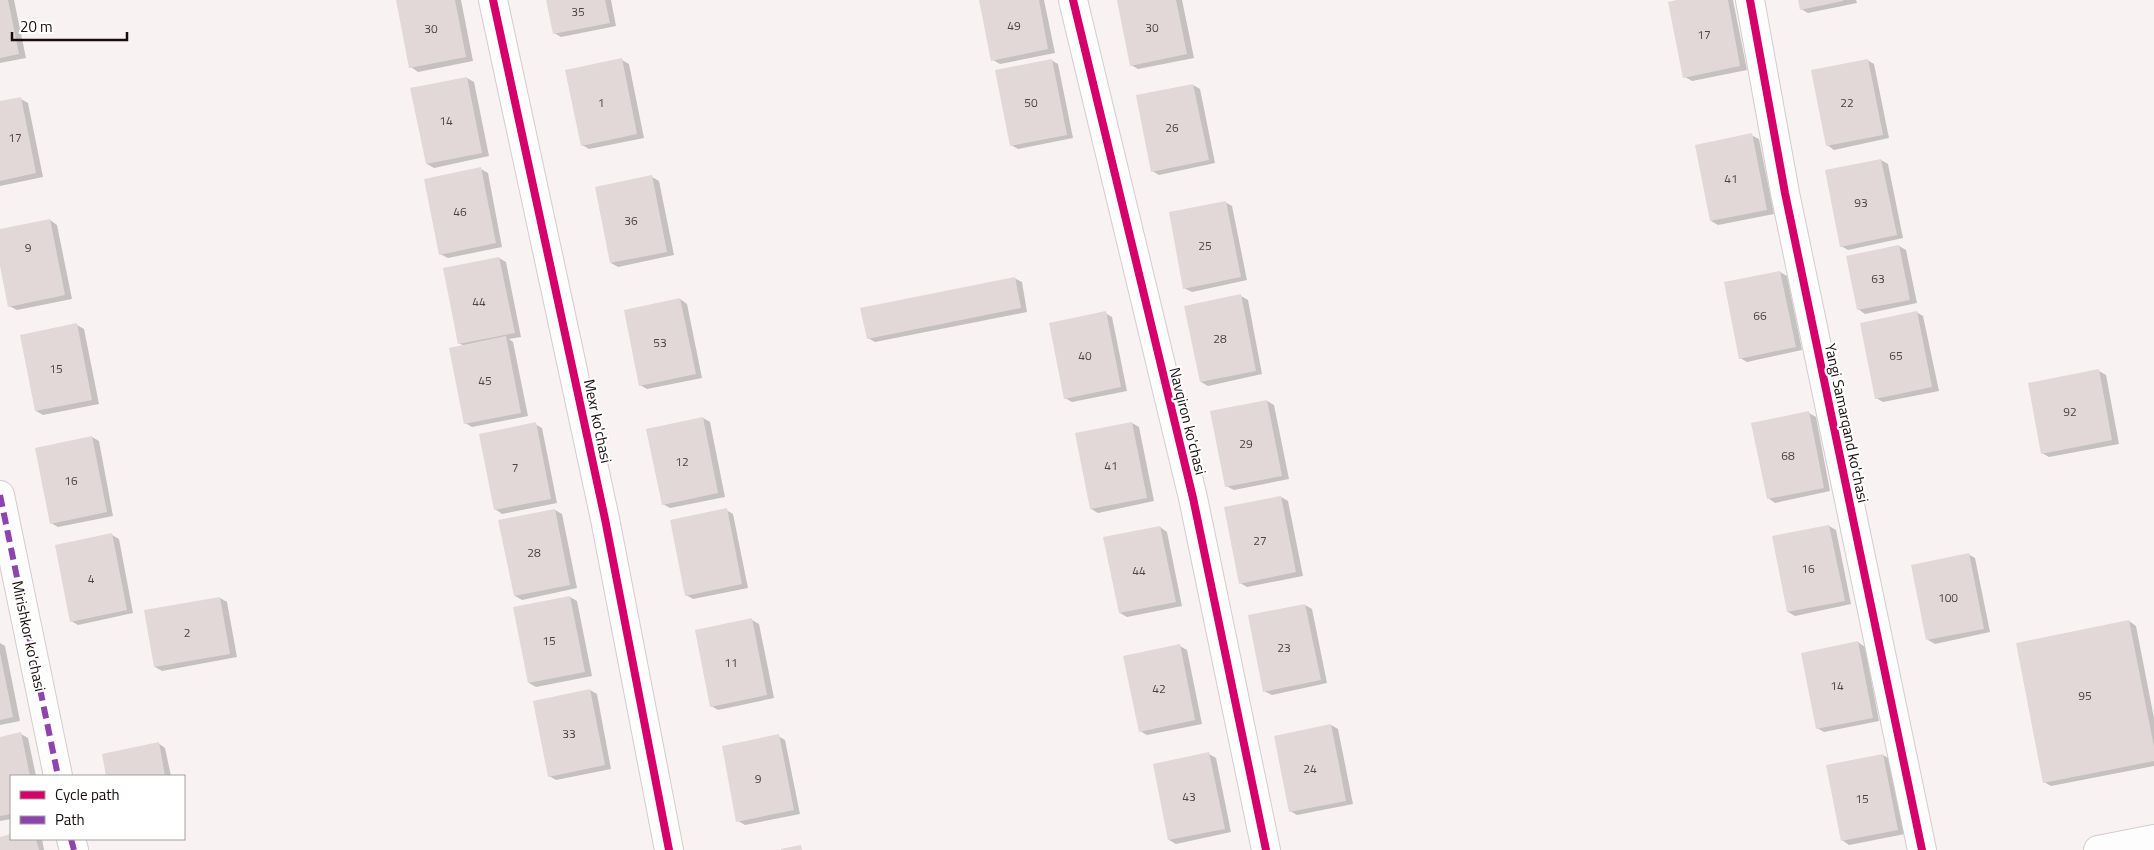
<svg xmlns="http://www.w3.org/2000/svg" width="2154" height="850" viewBox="0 0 2154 850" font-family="'Titillium Web',sans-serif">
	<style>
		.shadow { fill: #0003 }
		.building { fill: #e2d8d8 }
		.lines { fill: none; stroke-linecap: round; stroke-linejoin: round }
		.street-casing { stroke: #d5cccc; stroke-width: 30 }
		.street { stroke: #fefdfd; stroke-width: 28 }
		.quiet { stroke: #8e44ad; stroke-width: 6; stroke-dasharray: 12 6; stroke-linecap: butt }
		.cycleway-casing { stroke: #fff; stroke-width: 11 }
		.cycleway { stroke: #d6006c; stroke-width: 8 }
		.labels { text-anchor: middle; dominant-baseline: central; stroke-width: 4.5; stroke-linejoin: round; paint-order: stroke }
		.number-label { font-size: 12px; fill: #4e4343 }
		.street-label { font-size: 15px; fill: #180d0d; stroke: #fff }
	</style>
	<rect width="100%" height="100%" fill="#f8f2f2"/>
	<path class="shadow" d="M0 0H14L26 58 0 63Z
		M397 0H461L473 61 418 72 411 67Z
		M547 0H611L616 26 561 37 554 33Z
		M981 0H1044L1055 53 1000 64 993 60Z
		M1118 0H1182L1194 58 1138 69 1131 65Z
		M1684 0H1733L1747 70 1692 81 1685 77Z
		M1799 0H1856L1857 3 1808 13 1801 9Z
		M622 60 629 64 644 138 589 149 582 145Z
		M1051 60 1058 64 1073 138 1018 149 1011 145Z
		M1867 60 1874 64 1889 138 1834 150 1827 145Z
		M467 78 474 82 489 156 434 168 427 164Z
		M1193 85 1200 89 1215 163 1159 175 1152 171Z
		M21 99 28 103 43 177 0 186V103Z
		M1751 135 1759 139 1774 214 1718 225 1711 221Z
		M1881 160 1888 164 1903 238 1848 250 1841 246Z
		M481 169 488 173 502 247 448 258 440 254Z
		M652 177 659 181 674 255 618 267 611 263Z
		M1225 202 1232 206 1247 280 1192 292 1184 288Z
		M50 220 57 225 72 299 17 310 9 306 0 259V230Z
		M1899 246 1906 250 1917 303 1865 314 1858 309Z
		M499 258 506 262 521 337 509 339 513 342 528 416 472 427 465 423 464 346 459 343Z
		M1780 272 1787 276 1802 350 1747 362 1740 358Z
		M1014 278 1022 282 1027 312 875 342 868 338Z
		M1241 296 1248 300 1262 374 1208 386 1201 382Z
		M680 299 687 304 702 378 647 389 640 385Z
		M1916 312 1923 316 1939 391 1883 402 1876 398Z
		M1105 313 1112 317 1127 391 1072 402 1065 398Z
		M77 325 84 329 99 404 43 415 36 411Z
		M2099 371 2106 375 2119 444 2049 457 2042 453Z
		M1267 401 1274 405 1289 479 1234 490 1226 486Z
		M1809 413 1816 417 1830 491 1775 503 1768 498Z
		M703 418 710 422 725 497 670 508 663 504Z
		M1132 423 1139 427 1154 501 1098 513 1091 509Z
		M535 424 542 428 557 503 502 514 495 509Z
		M92 437 99 441 113 516 58 527 51 523Z
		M1281 497 1288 501 1303 576 1247 587 1240 583Z
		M555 510 562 514 577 588 522 600 515 596Z
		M726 510 733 514 748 588 693 599 686 595Z
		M1829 526 1836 530 1851 604 1795 616 1788 612 1774 537Z
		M1160 527 1167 532 1182 606 1127 617 1120 613Z
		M112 535 119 539 133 613 78 625 71 621Z
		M1968 554 1975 558 1990 632 1935 644 1928 640Z
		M570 597 577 601 592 676 536 687 529 683 515 608Z
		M220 598 227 602 237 657 162 671 155 667 146 611Z
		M1305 605 1312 609 1327 683 1272 695 1264 691 1250 616Z
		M752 620 759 624 774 698 718 710 711 706Z
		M2129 621 2136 626 2154 718V766L2051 786 2044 782Z
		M1858 642 1865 647 1879 721 1824 732 1817 728Z
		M0 643 5 646 20 721 0 725Z
		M1180 646 1187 650 1202 724 1147 735 1140 731Z
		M590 690 597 694 611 769 556 780 549 776Z
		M1331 725 1338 729 1353 804 1297 815 1290 811Z
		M21 734 28 738 36 776H11V819L0 821V738Z
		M778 736 785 740 800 814 745 825 738 821Z
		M158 743 165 748 171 776H107L103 755Z
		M1209 754 1216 758 1231 832 1176 844 1169 840Z
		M1883 755 1890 759 1905 834 1849 845 1842 840Z
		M11 836V839H42L44 850H0V838Z"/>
	<path class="building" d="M0 0H8L19 54 0 58Z
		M396 0H455L466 57 409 68Z
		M546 0H605L610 23 553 34Z
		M979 0H1039L1048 49 991 61Z
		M1117 0H1176L1187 54 1130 66Z
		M1677 0H1728L1740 66 1683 78 1668 2Z
		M1798 0H1843V1L1800 10Z
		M622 58 637 134 581 146 565 70Z
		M1052 59 1067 135 1010 146 995 70Z
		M1868 59 1883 135 1826 146 1811 70Z
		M467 77 482 153 426 164 410 88Z
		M1193 84 1209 160 1151 172 1136 95Z
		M21 97 36 173 0 181V101Z
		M1752 133 1767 210 1710 221 1695 145Z
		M1881 159 1897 235 1840 247 1825 170Z
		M481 167 496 243 439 255 424 179Z
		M652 175 667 252 610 263 595 187Z
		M1226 201 1241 277 1183 289 1169 212Z
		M50 219 65 295 8 307 0 266V229Z
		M1899 245 1910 300 1857 310 1846 256Z
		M499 257 515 333 458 344 443 268Z
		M1780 271 1796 347 1739 359 1724 282Z
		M1015 277 1021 308 867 339 860 308Z
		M1241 294 1256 371 1200 382 1184 306Z
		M680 298 696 374 639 386 624 310Z
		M1106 311 1121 387 1064 399 1049 323Z
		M1917 311 1932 387 1875 399 1860 323Z
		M77 323 92 400 35 411 20 335Z
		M506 336 521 413 464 424 449 348Z
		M2099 369 2112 440 2041 454 2028 383Z
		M1267 400 1282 476 1225 487 1210 411Z
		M1809 411 1824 488 1767 499 1751 423Z
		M703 417 718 493 662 505 646 429Z
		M536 422 551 499 494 510 479 434Z
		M1132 422 1147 498 1090 509 1075 433Z
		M92 436 107 512 50 524 35 448Z
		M1281 496 1296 572 1239 584 1224 507Z
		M727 508 742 584 685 596 670 520Z
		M555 509 570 585 514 596 498 520Z
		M1829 525 1845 601 1787 612 1772 536Z
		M1160 526 1176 602 1119 613 1103 537Z
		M112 533 127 610 70 622 55 545Z
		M1969 553 1984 629 1926 640 1911 565Z
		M570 596 585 672 528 683 513 607Z
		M220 597 230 654 154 667 144 610Z
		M1305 604 1321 680 1263 692 1248 615Z
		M752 618 767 695 710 707 695 630Z
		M2129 620 2154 747V761L2043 783 2016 643Z
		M1858 641 1873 718 1816 729 1801 653Z
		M1180 644 1195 720 1139 732 1123 656Z
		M0 653 13 717 0 720Z
		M590 689 605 765 548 777 533 701Z
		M1331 724 1346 801 1289 812 1274 736Z
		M21 732 30 776H11V814L0 816V737Z
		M779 734 794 810 736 822 722 746Z
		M159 742 165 776H106L102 754Z
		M1209 752 1225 829 1168 840 1153 764Z
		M1883 754 1898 830 1841 841 1826 765Z
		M11 834V839H36L39 850H0V837Z
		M801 845 802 850H781V849Z"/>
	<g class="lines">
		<g class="street-casing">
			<path id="street" d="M493 0 605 519 669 850
				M1073 0 1193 498 1266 850
				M1750 0 1785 193 1922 850
				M0 495 58 776
				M71 839 74 850
				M2098 850 2154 839"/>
		</g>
		<use href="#street" class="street"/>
		<path class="quiet" d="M0 495 58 776
			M71 839 74 850"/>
		<g class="cycleway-casing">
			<path id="cycleway" d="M493 0 605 519 669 850
				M1073 0 1193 498 1266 850
				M1750 0 1785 193 1922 850"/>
		</g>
		<use href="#cycleway" class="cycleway"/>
	</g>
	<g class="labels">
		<g class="number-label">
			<text x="578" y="11">35</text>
			<text x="1014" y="25">49</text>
			<text x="1152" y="27">30</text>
			<text x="431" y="28">30</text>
			<text x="1704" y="34">17</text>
			<text x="601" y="102">1</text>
			<text x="1031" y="102">50</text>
			<text x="1847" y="102">22</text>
			<text x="446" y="120">14</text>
			<text x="1172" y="127">26</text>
			<text x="15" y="137">17</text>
			<text x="1731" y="178">41</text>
			<text x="1861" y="202">93</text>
			<text x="460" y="211">46</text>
			<text x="631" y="220">36</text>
			<text x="1205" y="245">25</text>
			<text x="28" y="247">9</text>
			<text x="1878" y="278">63</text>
			<text x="479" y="301">44</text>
			<text x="1760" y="315">66</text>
			<text x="1220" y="338">28</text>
			<text x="660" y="342">53</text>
			<text x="1085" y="355">40</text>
			<text x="1896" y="355">65</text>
			<text x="56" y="368">15</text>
			<text x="485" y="380">45</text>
			<text x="2070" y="411">92</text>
			<text x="1246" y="443">29</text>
			<text x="1788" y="455">68</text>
			<text x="682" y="461">12</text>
			<text x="1111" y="465">41</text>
			<text x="515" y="467">7</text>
			<text x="71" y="480">16</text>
			<text x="1260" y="540">27</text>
			<text x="534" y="552">28</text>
			<text x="1808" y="568">16</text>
			<text x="1139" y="570">44</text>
			<text x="91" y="578">4</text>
			<text x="1948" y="597">100</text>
			<text x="187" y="632">2</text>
			<text x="549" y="640">15</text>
			<text x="1284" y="647">23</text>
			<text x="731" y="662">11</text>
			<text x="1837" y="685">14</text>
			<text x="1159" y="688">42</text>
			<text x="2085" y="695">95</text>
			<text x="569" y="733">33</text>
			<text x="1310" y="768">24</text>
			<text x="758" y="778">9</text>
			<text x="1189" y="796">43</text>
			<text x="1862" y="798">15</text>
		</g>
		<g class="street-label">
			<text transform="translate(598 421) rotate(78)">Mexr ko'chasi</text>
			<text transform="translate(1188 421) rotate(76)">Navqiron ko'chasi</text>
			<text transform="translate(1847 423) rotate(78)">Yangi Samarqand ko'chasi</text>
			<text transform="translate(29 636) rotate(78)">Mirishkor ko'chasi</text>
		</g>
	</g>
	<rect x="10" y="775" width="175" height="65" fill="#ffffff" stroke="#a39e9e"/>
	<rect x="20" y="791" width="25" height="8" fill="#d6006c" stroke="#a39e9e"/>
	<text x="55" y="800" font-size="15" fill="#180d0d">Cycle path</text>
	<rect x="20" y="816" width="25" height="8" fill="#8e44ad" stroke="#a39e9e"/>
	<text x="55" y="825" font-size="15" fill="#180d0d">Path</text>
	<path d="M12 32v8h115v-8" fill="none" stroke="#180d0d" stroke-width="2.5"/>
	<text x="20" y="32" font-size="15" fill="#180d0d" stroke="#ffffff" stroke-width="4" paint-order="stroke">20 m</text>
</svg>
